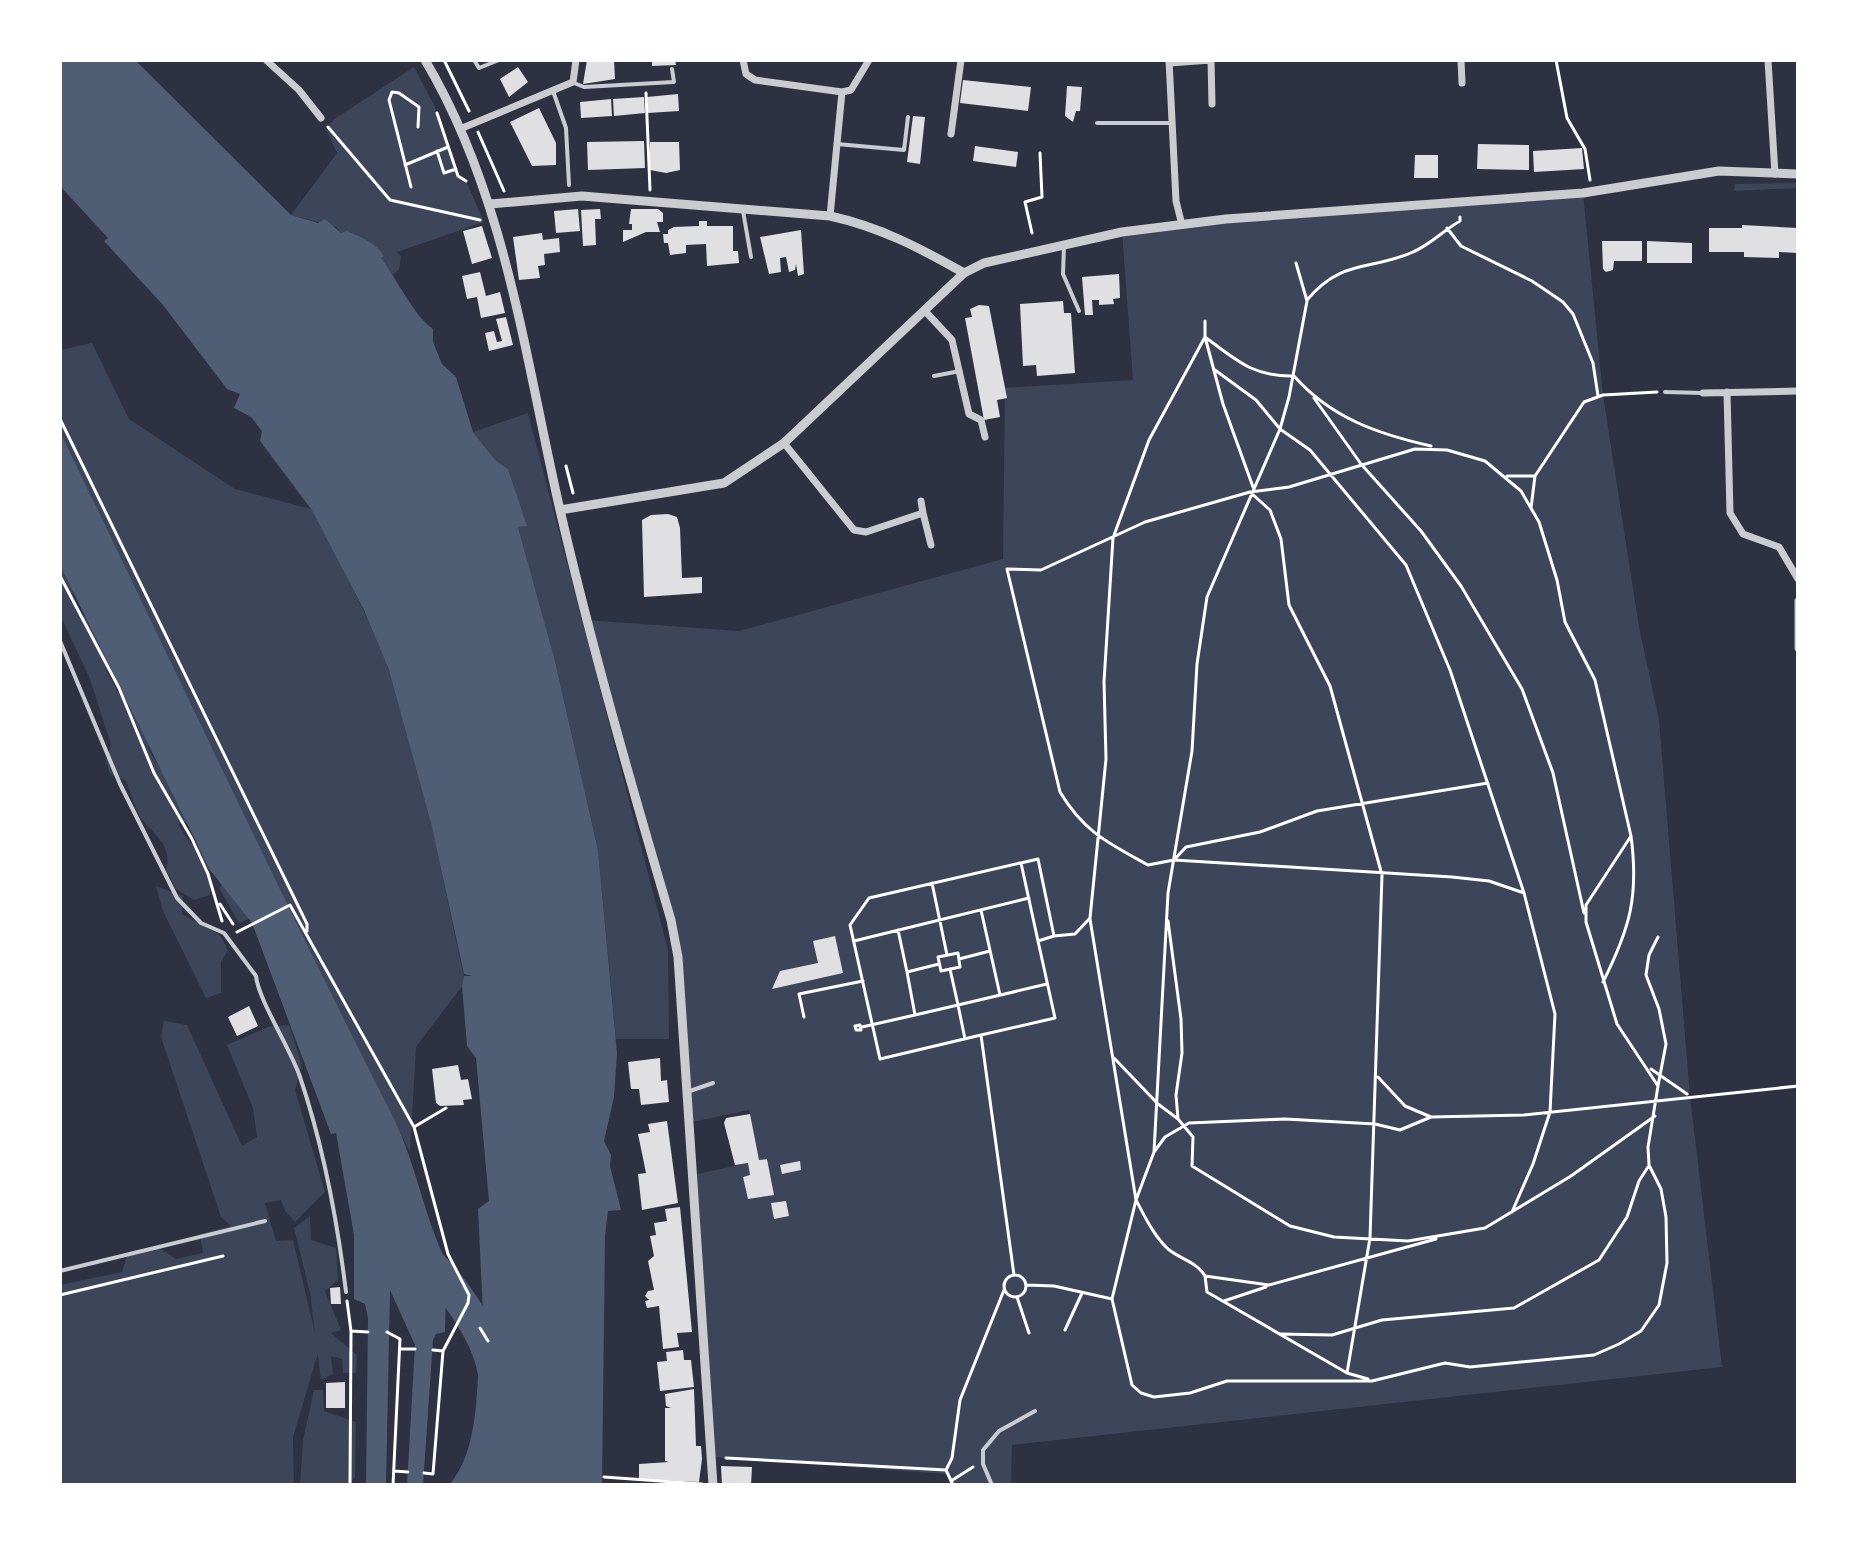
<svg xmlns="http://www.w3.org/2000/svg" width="1858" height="1545" viewBox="0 0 1858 1545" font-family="'Archivo Narrow',sans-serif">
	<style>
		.green { fill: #3c4559 }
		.water { fill: #4f5d75 }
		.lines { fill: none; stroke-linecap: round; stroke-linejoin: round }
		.river { stroke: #4f5d75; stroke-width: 32 }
		.building { fill: #e0e0e3 }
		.path { stroke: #fff; stroke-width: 3 }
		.service { stroke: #caccd0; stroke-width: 4 }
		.minor { stroke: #caccd0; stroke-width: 7 }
		.tertiary { stroke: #caccd0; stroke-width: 9 }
	</style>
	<rect width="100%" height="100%" fill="#2d3142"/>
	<path class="green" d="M414 67 434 105 458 176 465 179 484 222 397 252 401 256 399 270 380 285 336 227 291 215 337 153 326 129 333 120Z
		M1798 183V188L1734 191 1735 184Z
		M1583 193 1603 395 1639 627 1659 720 1690 1096 1722 1367 1012 1445 1011 1485H952L946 1474 713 1457 693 1175 748 1163 750 1175 744 1177 748 1199 773 1194 767 1160H759L749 1110 688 1123 678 957 586 620 739 631 1003 559 1005 388 1133 380 1122 232Z
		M92 343 129 419 235 489 311 509C338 561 368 613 388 668 425 767 440 874 464 976L462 986 416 1047 410 1152 279 893 60 432V350Z
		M528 413 668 950 669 1039H616L598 850 554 657 518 527 526 526 508 469 495 460 473 432Z
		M60 541 78 570 72 598 83 616 100 614 120 649 105 668 118 692 134 686 151 723 148 748 191 822 178 824 190 843 210 851V895L194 900 176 889 166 870C172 847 158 838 144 822 136 813 131 793 126 781L110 774 106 761 111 745 90 679 60 615Z
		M227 879 257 915 239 923 219 888Z
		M156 886 183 896 182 914 220 935 228 950 221 962V993L206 998 163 911Z
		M164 1021 187 1025 242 1146 257 1137 253 1108 227 1045 268 1027 289 1025 302 1065 295 1090 325 1192 295 1222 285 1211 281 1200 265 1203 276 1241 293 1240 319 1350 293 1437 294 1485H60V1285L122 1272 128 1252 157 1246 176 1259 203 1253 200 1234 231 1226 221 1217 161 1037Z
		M310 1216 311 1240 336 1248 338 1280 325 1291 341 1330 331 1333 357 1355 356 1373H343L342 1359 331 1356 333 1374 321 1380 310 1293 294 1228Z
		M314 1390H323L324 1411 356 1422 355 1477 349 1485H300L303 1440Z"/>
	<path class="water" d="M60 60H135L291 215 318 223 325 219 341 233 347 231C361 237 376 243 384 256L381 258C396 278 415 317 433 329V342L442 364 456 377 473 432 495 460 508 469 527 526 518 527 554 657 598 850 617 1053 614 1097 604 1141 611 1155 610 1166 621 1210 608 1211 605 1236 602 1485H449C480 1449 476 1388 480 1343L475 1331 488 1323 483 1313 478 1209 489 1201 476 1058 467 1046 462 985 464 976H473L464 974 431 823 389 670 364 610 311 509 260 441 262 431 251 417 234 408 240 394 227 389 163 305 104 241 108 238 60 186Z
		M60 432C171 660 278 891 393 1117 420 1171 426 1234 459 1284L446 1290 445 1332 436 1334 433 1340 423 1485H407L415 1345 390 1290 386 1485H366L368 1318 365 1304 354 1299V1235L336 1133 331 1134 252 923 210 870 60 565Z"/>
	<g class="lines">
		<path class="river" d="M423 1258C450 1281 487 1334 493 1369"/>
	</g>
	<path class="building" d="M587 60H614L615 79 583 84Z
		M652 60H675L676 65 652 66Z
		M518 67 528 82 509 97 500 79Z
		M963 80 1031 87 1028 111 960 103Z
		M1067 86 1082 87 1080 111H1076L1073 122 1065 116Z
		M678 94 679 111 648 113 647 97Z
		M644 97 645 113 614 116 613 99Z
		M611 99 612 116 581 118 580 102Z
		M539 108 556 143V165L532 166 510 122Z
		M913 116 925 117 920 164 907 162Z
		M644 141 645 168 588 170 587 142Z
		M650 142H679L680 170 666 173 650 170Z
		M1478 144 1529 145V170L1477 169Z
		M975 146 1018 152 1016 167 973 161Z
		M1582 148 1584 169 1534 172 1533 151Z
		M1415 155H1438V178H1414Z
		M578 209 580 231 556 233 554 211Z
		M600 209 601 219H595L596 245 583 246 581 210Z
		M631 209H658L663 213V222H657L660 232H646L623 242V230H632V224H629Z
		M699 221H707V226H733V251H738L739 263 707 266 706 244 686 245V253L670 255 668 243H664L663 234H668V230L674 227 699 226Z
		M1742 225 1798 228V253L1779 252V258L1744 257V252H1709V228H1742Z
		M482 226 492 258 472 264 463 231Z
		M801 230 804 274 798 276 796 264 795 270 789 272 786 257 780 258 781 272 769 274 760 237Z
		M542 233 543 240 559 238 560 252 544 254 545 265 538 266 540 278 519 280 513 237Z
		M1602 241H1642V261H1614L1613 270 1606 272 1603 269Z
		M1647 241 1692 243V263H1647Z
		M480 272 486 296 500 292 505 313 481 318 477 297 467 299 462 276Z
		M1119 274 1120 298 1113 299 1114 304 1099 305V300H1092L1093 315H1085L1082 277Z
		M1063 301 1064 313H1071L1075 373 1037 376 1036 365 1023 366 1020 304Z
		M979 305 989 306 1007 398 997 400 1000 417 984 420 965 318 972 317 970 309Z
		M506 317 513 345 489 351 485 333 494 331 497 342 502 341 496 319Z
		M668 514 677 517 680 528 682 578 702 577V593L644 597 642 520 651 515Z
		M835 936 843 973 772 989 780 971 818 963 813 941Z
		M249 1006 258 1026 237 1036 228 1017Z
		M660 1058 661 1081 667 1080 669 1102 641 1105 639 1089H631L628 1062Z
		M458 1065 461 1080 468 1079 472 1099 463 1100 464 1105 440 1106 436 1103 432 1069Z
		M750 1114 759 1160 767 1159 774 1195 748 1199 743 1177 750 1175 748 1163 735 1165 724 1123 726 1118Z
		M667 1121 678 1203 642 1210 638 1174 646 1173 638 1134 650 1132 648 1124Z
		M800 1161 801 1170 782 1174 780 1165Z
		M786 1201 789 1216 774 1219 771 1203Z
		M680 1207 692 1332 677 1333 679 1347 663 1349 659 1306 647 1308 645 1301 649 1300 645 1296 648 1291 654 1290 648 1261 654 1256 650 1236 656 1235 654 1223 667 1221 665 1209Z
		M340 1287 341 1304H331L330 1288Z
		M683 1350 684 1360H691L694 1387 660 1391 657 1362 667 1361 666 1352Z
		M345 1382V1408H326V1383Z
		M694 1389 696 1446H701L702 1459 699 1482 639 1479V1464L669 1462 665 1461V1408H671L666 1406 665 1394Z
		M721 1466 752 1467 751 1485H722Z"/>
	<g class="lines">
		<path class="path" d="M444 60 469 111
			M1556 60 1567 118 1585 149 1590 180
			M646 93 650 190
			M437 113 458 176 466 181
			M328 127 390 200 480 220
			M478 132 504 191
			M437 151 444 173 456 169
			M405 165 448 147
			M411 187 389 100 392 92 399 93 419 107 418 127
			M1447 228 1461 246 1532 281 1563 302 1573 314 1593 363 1598 396
			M1032 233 1025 202 1042 197 1040 153
			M1307 300C1342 258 1371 271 1413 252 1430 245 1444 230 1460 221V217
			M1215 370 1256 400 1280 429 1310 450 1406 565 1450 670 1524 893 1555 1014 1550 1112 1533 1164 1512 1212
			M1314 398 1361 464 1421 531 1461 586 1522 689 1553 773 1584 913
			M60 419 307 924V931
			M566 466 573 493
			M1507 476H1535
			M1253 487 1223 404 1205 337C1236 360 1253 377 1294 376 1331 418 1378 434 1431 446
			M1250 492 1270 510 1281 539 1289 605 1330 686 1382 875 1370 1238 1347 1373
			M1531 508 1535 476 1584 402 1603 395 1657 392
			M60 576 119 688 154 773 192 839 208 874 222 921
			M1174 860 1186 847 1260 832 1317 811 1488 783
			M932 883 947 955
			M220 904 233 924
			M981 910 1000 995
			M1090 919 1136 1200C1145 1217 1154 1236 1168 1249 1180 1259 1197 1262 1205 1276L1269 1285 1436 1239
			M1168 921 1181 1019 1182 1053 1176 1095 1178 1119 1193 1137 1192 1166 1290 1226 1334 1237 1408 1241 1485 1228 1571 1176 1655 1116
			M898 930 907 972
			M237 932 290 905 414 1127 448 1254 469 1295 468 1303 443 1351 433 1474 424 1473
			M1054 936 1075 934 1090 918 1106 759 1104 682 1113 538 1149 440 1205 337V321
			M854 941 1029 898
			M958 953 960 967 941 971 938 957Z
			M959 959 990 951
			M1603 982C1630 928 1639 896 1631 836
			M915 1015 958 1005 950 969
			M804 1017 799 994 863 981
			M860 1025 861 1030H856L855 1026Z
			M862 1027 915 1015 907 972 939 964
			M981 1035 880 1059 850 925 869 898 1020 863
			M965 1039 958 1005 1047 984
			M1114 1058 1158 1104 1178 1119
			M1651 1069 1687 1094
			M1378 1077 1405 1106 1431 1117
			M1658 1086 1666 1044 1659 1009 1646 975 1649 955 1658 937
			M414 1127 446 1108
			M1154 1152 1165 1137 1189 1123 1285 1119 1375 1124 1400 1130 1431 1117 1524 1115 1798 1086
			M1004 1286a11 11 0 1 1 22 0a11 11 0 1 1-22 0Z
			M1014 1275 981 1035 1055 1018 1038 941 1054 936 1038 859 1021 863 1038 941
			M1205 1276 1207 1292 1347 1373 1368 1379
			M1026 1285 1054 1286 1112 1299 1136 1200 1154 1152 1168 893 1192 751 1197 664 1207 597 1280 429 1289 397 1307 301 1296 263
			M60 1295 223 1256
			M1017 1297 1029 1333
			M1112 1299 1132 1385 1141 1393 1154 1397 1190 1393 1227 1381H1372L1445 1363 1470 1367 1594 1355 1619 1344 1641 1331 1659 1305 1667 1263 1666 1217 1661 1189 1649 1165 1648 1147 1658 1086 1617 1024 1586 922V905L1631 836 1595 680 1565 622 1557 580 1539 522 1521 491 1485 461 1447 450 1415 449 1289 487 1250 492 1145 522 1041 570 1007 569 1060 792C1084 832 1108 843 1148 865L1174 860 1452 877 1489 881 1524 893
			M347 1301 351 1331 350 1485
			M1224 1301 1266 1287
			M480 1328 488 1341
			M1065 1330 1082 1293
			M351 1331 368 1332
			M387 1332 400 1339 393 1485
			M1280 1334 1332 1335 1382 1320 1514 1308 1599 1260 1627 1217 1639 1181 1648 1167
			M400 1349H415
			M433 1350 443 1351
			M726 1458 946 1470
			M946 1470 952 1458 960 1400 1004 1290
			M946 1470 953 1485
			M394 1471 408 1472
			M604 1477 702 1484
			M951 1481 973 1467"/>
		<path class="service" d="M474 60 479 68 499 60
			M574 83 584 87 674 82 672 69
			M553 91 566 128 569 185
			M1097 123H1172
			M837 144 904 150 908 117
			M743 211 751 257
			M1064 245 1063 274 1079 311
			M934 376 960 371
			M1665 392 1703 393
			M60 641 120 784 177 898 201 923 224 933 256 976C258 999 291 1050 300 1077 324 1148 337 1218 346 1292
			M687 1092 713 1083
			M60 1271 265 1221
			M992 1485 983 1464V1450L999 1431 1035 1411"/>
		<path class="minor" d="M266 60 299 90 321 118
			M743 60 746 74 755 80 842 92 830 216
			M1169 60 1176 201 1182 225
			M1461 60 1462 83
			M1768 60 1775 174
			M1169 63 1211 60 1212 104
			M842 92 851 90 869 60
			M460 129 573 82 576 60
			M951 134 961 60
			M925 311 952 340 969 414 981 420 985 437
			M1727 392 1730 513 1743 534 1779 547 1798 579
			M1703 393 1798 391
			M784 443 854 530 866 532 923 513 921 501
			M923 513 931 545
			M1798 601V648"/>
		<path class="tertiary" d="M425 60C506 196 525 358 560 510 592 648 631 784 671 920L678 957 713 1485
			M490 204 582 196 830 216C880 227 920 248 964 273
			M560 510 724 483 784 443 964 273 984 263 1122 232 1226 219 1583 193 1719 171 1798 174"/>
	</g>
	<rect width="1858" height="1545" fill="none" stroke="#ffffff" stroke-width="124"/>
</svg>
